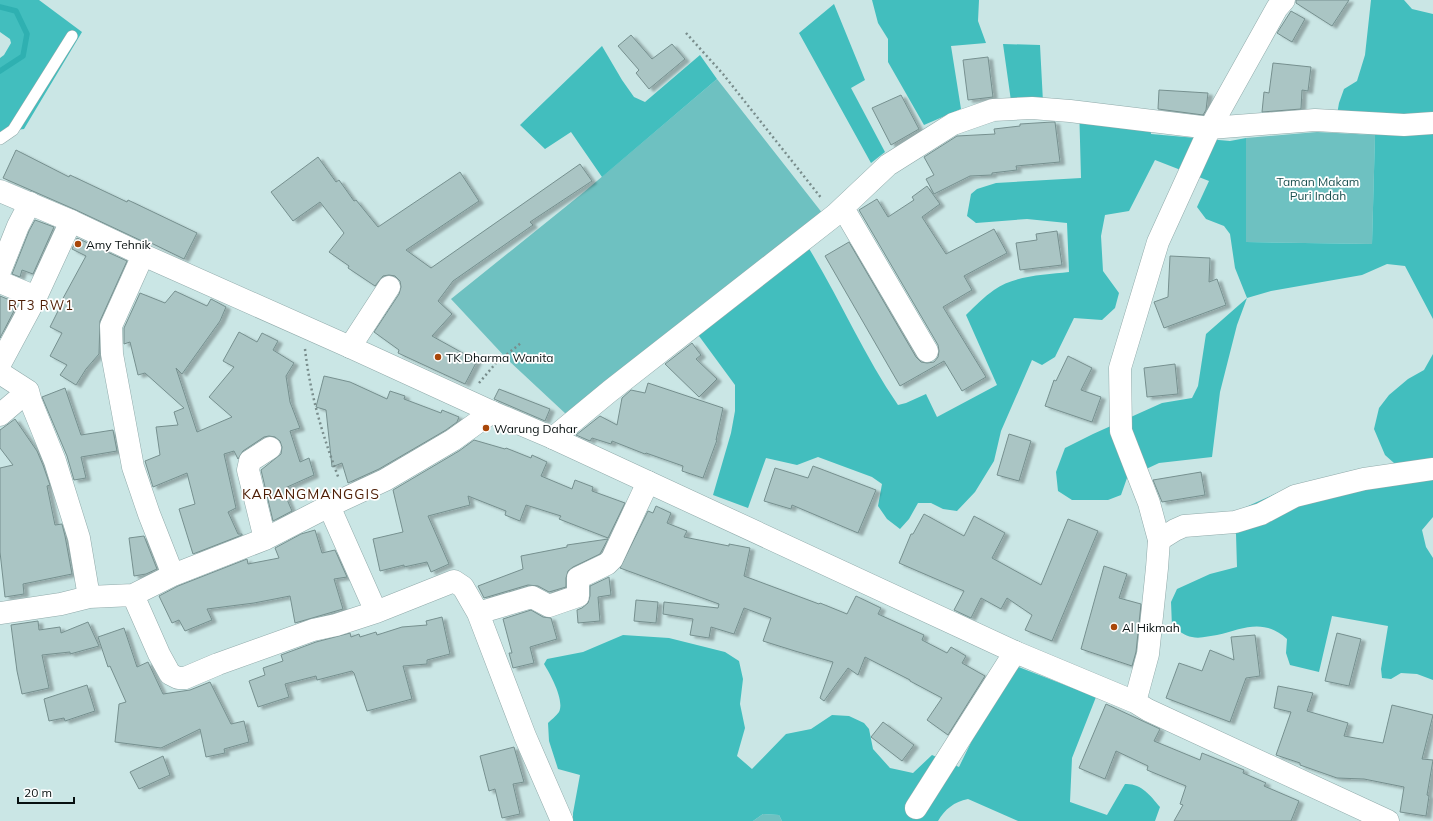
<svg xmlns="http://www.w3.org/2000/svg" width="1433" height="821" viewBox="0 0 1433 821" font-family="Mulish,sans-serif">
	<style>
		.green { fill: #6ec1c1 }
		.forest { fill: #42bebe }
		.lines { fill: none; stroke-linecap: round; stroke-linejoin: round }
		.stream { stroke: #2fb0b1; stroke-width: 5.5 }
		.building { fill: #aac5c4; stroke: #76908f; filter: url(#shadow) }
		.service-casing { stroke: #90aaaa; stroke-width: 12 }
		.minor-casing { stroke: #90aaaa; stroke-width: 23 }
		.tertiary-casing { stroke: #90aaaa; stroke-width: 23 }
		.path { stroke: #798d8c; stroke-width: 2.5; stroke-dasharray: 2 3; stroke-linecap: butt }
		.service { stroke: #fff; stroke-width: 11 }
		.minor { stroke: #fff; stroke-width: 22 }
		.tertiary { stroke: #fff; stroke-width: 22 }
		.poi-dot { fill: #a9470a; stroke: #fff; stroke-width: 1.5 }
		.labels { text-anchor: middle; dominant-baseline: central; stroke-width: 3.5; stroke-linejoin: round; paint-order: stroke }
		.park-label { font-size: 12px; fill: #1b5050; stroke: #fff }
		.poi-label { font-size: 12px; fill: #071010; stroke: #fff; text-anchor: start }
		.neighbourhood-label { font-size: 13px; letter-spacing: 1px; fill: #4d1d04; stroke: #fff }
		.quarter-label { font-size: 14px; letter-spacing: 1px; fill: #4d1d04; stroke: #fff }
	</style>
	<defs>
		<filter id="shadow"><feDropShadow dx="4.5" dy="2.5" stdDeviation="1" flood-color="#0004"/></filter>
	</defs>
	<rect width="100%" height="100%" fill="#cae6e5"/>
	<path class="green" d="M717 79 823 214 567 415 507 359 451 299 584 192Z
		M1317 132 1375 135 1372 244 1245 242 1246 138Z
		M763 814 779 815 782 821H753Z"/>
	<path class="forest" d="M0 0H39L82 32 24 129 0 132V58L4 55 11 43 10 39 0 32Z
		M872 0H979L978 21 986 43 951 46 961 109 924 125 888 62V39L878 23Z
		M1371 0H1404L1412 9 1433 14V319L1405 266 1387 264 1362 275 1271 291 1247 298 1237 325 1220 392 1212 457 1159 463 1127 478 1121 495 1108 500H1072L1058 491 1056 472 1065 448 1093 434 1162 403 1192 398 1198 386 1206 334 1247 298 1235 268 1230 234 1224 226 1206 219 1197 207 1209 181 1155 160 1129 211 1105 215 1101 236 1103 271 1119 293 1115 308 1102 320 1074 318 1055 357 1042 365 1032 360 1001 431 994 461 975 492 957 511 943 509 931 503H918L909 519 900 529 887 519 878 506 882 484 872 477 818 457 797 465 766 458 748 508 713 495 731 433 735 411V385L688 321 800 234C836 290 861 351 898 405L906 403 926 394 937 417 997 385 966 315C975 306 984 297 994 290 1015 275 1045 275 1069 272L1067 223 1027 219 976 223 967 216 971 194 977 189 996 183 1081 178 1079 104 1149 110 1151 134 1230 141 1246 138V242L1372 244 1375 135 1334 132 1339 103 1344 89 1357 81 1365 55Z
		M834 4 865 80 851 88 885 152 871 163 799 33Z
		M1003 44 1040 45 1043 102 1011 101Z
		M602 46 622 80 634 97 645 102 700 55 717 79 602 177 571 132 545 149 520 125Z
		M1433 354V517L1422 530 1426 547 1433 558V680L1417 674 1401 673 1391 679 1382 678 1381 669 1388 626 1332 616 1319 672 1290 665 1286 653 1287 639C1263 618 1245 628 1217 635 1209 636 1200 639 1192 637 1185 636 1178 630 1172 627L1171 602 1177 589 1210 574 1237 567 1236 534 1226 516 1279 492 1369 474 1394 463 1385 455 1374 429 1379 408 1389 395 1408 379 1424 370Z
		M623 635 669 638 725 652 739 661 743 679 740 704 745 728 737 756 752 769 786 734 811 729 832 715 849 716 864 723 869 729 873 749 890 768 913 773 932 755 959 767 998 687 1016 666 1096 697 1072 758 1070 802 1107 815 1125 784C1141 783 1150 795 1160 807L1155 821H1018L968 799C954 802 945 809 938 821H782L779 815 763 814 753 821H573V813L580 775 558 769 549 741 548 723C551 720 556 716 559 712 565 700 550 674 544 664L547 659 583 652Z"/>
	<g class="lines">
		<path class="stream" d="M0 7 16 11 27 34 23 56 0 71"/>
	</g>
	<path class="building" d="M1296 0H1349L1332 26 1296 3Z
		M1291 11 1305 19 1292 42 1277 33Z
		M631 35 652 59 672 44 685 59 649 89 636 73 639 70 618 46Z
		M988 57 993 97 968 100 963 60Z
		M1273 63 1311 67 1308 91 1302 90 1301 109 1262 112 1264 92 1269 93Z
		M1159 90 1208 93 1206 110 1203 115 1158 109Z
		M901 95 919 129 891 145 872 108Z
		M1052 122H1055L1060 162 1016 166 1017 170 992 173V175L970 176 934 194 926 179 934 175 924 157 957 136 995 134 994 129 1020 126V124Z
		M16 150 69 177 70 175 127 202 128 200 197 233 184 259 145 240 144 242 76 210 3 178Z
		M318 157 336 182 339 180 354 201 356 200 378 227 460 172 479 201 406 250 431 268 580 164 592 181 530 222 533 225 453 281 438 301 452 314 432 336 477 361 465 384 398 353 399 350 374 332 399 294 401 287 400 281 395 276 389 275 383 276 375 286 348 268 349 266 329 252 344 233 320 202 293 221 271 192Z
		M927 186 940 204 922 217 946 254 994 229 1007 253 964 276 972 290 943 307 986 377 962 391 944 361 900 386 825 256 849 242 916 357 921 362 927 363 934 362 938 357 939 351 938 345 859 210 877 199 888 217 914 200 912 197Z
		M35 220 54 227 33 274 22 270 20 277 12 274 29 231Z
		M1057 231 1062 265 1020 270 1016 243 1037 240 1036 234Z
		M77 238 127 261 100 321 99 354 86 369 76 385 60 375 67 365 50 356 62 333 50 327 62 303 61 302 86 256 72 249Z
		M1170 256 1210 258 1209 282 1217 279 1226 305 1164 328 1154 302 1168 297Z
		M175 291 207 306 211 299 226 307 220 321 182 374 176 368 197 432 232 417 209 397 234 367 223 361 239 332 257 342 262 333 278 341 273 350 294 363 286 376 290 402 300 428 290 431 300 462 309 458 314 475 285 488 289 494 286 497 292 511 273 521 261 470 281 454 282 447 280 441 275 437 269 436 264 437 243 451 238 459 234 451 224 454 236 508 228 512 238 534H242V535L193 554 179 509 195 504 187 473 153 487 145 461 160 455 156 427 178 425 174 412 184 408 145 373 138 375 130 342 124 344V328L140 293 165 303Z
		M0 296 12 301V303L17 305 0 338Z
		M692 343 701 355 696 359 717 379 699 397 665 364Z
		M1068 356 1092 368 1081 390 1101 397 1092 422 1045 406 1054 380 1056 381Z
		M1175 364 1178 394 1147 397 1144 368Z
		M324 376 350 382 387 399 390 391 405 396 404 399 441 413 442 410 459 417 457 422 446 430 379 469 348 483 342 463 332 467 326 410 316 407Z
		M648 383 723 408 716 440H717L703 478 682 471 683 466 646 453 645 454 612 441 611 444 592 438 590 441 576 435 600 416 617 425 622 398 631 390 645 393Z
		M65 388 81 435 113 430 117 451 81 457 86 478 74 480 67 456 42 397Z
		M499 389 550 409 545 421 494 399Z
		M15 419 37 451 43 465 50 485 47 486 55 525 62 524 65 536 72 574 23 584 24 594 5 597 0 552V468L13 465 0 448V430Z
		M1009 434 1031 441 1019 481 997 475Z
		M474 440 505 449 506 448 531 458 532 455 547 462 541 476 572 489 575 480 593 487 592 491 625 503 608 538 559 519 561 516 526 505 520 521 505 515 506 511 468 496 470 505 428 516 449 564 431 572 427 562 404 567V565L380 571 373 539 403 532 393 490 459 451Z
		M813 466 876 490 858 533 792 505 791 509 764 501 775 468 808 478Z
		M1201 472 1205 495 1162 502 1153 480Z
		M656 506 671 513 667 523 687 531 684 537 729 546V544L750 548 744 576 819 604 820 603 847 614 856 596 881 608 878 614 924 635 922 640 947 653 951 647 966 656 962 663 985 676 948 735 927 720 942 698 910 681V680L865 657 858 675 848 668 824 701 820 698 833 662 795 651 763 641 771 618 744 608 734 634 711 627 709 638 690 635 693 619 663 614 664 602 718 608 719 604 620 568 648 511 653 513Z
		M924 514 964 536 974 516 1005 533 992 558 1041 585 1068 519 1098 531 1052 641 1025 630 1032 615 1007 598 1001 609 981 598 971 618 954 610 964 591 899 563 911 534H913Z
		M315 530 322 553 335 550 347 577 334 579 343 609 295 623 290 596 254 603 207 609 212 620 185 631 179 620 172 623 159 596 178 586 247 559 248 564 279 558 275 548 301 534Z
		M144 536 157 569 146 574 134 576 129 538Z
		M608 539 600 554 573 567 568 571 566 578V587L549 592 538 586 528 585 484 598 478 586 523 569 521 556 567 547V545Z
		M1104 566 1127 574 1119 598 1141 604 1136 652 1132 666 1081 649Z
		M609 577 611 595 598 597 600 621 578 623 577 610 582 608 588 603 590 596V586Z
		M636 600 658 602 656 623 634 621Z
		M531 610 543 617 551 618 557 639 530 647 534 663 513 668 509 653H512L503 619Z
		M442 617 450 654 427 660V664L403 666 412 699 367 711 354 673 352 671 317 680 316 676 285 684 289 697 258 707 249 681 265 675 263 668 283 661 281 655 316 642 350 633 351 637 359 634 360 637 376 632 377 635 402 627 427 625 426 621Z
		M38 621 39 630 60 627 61 633 88 622 99 646 70 654V652L42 655 49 688 22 694 17 671 11 625Z
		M124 628 137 667 148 662 163 694 190 690 210 682 231 724 244 721 249 742 224 749 225 753 206 757 200 729 161 748 115 742 119 704 126 702 110 666 108 667 98 637Z
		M1337 633 1361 639 1349 686 1325 681Z
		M1255 635 1260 676 1246 678 1230 722 1166 698 1179 663 1202 671 1210 650 1234 660 1231 637Z
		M87 685 95 711 65 721 64 718 49 721 44 699Z
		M1278 686 1313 693 1307 711 1348 723 1344 736 1383 743 1392 705 1433 715 1422 759 1433 760 1427 795 1429 796 1426 816 1400 812 1404 787 1364 779 1337 778 1300 765V763L1276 755 1291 712 1274 708Z
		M1106 704 1160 729 1154 741 1200 760 1202 753 1244 770 1243 773 1266 783 1264 786 1299 801 1291 821H1174L1183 805 1180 804 1186 786 1147 770 1148 766 1116 751 1105 779 1079 768Z
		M883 722 914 745 902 761 871 737Z
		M514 747 524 782 513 784 520 814 502 818 495 789 489 791 480 756Z
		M163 756 170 775 139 789 130 772Z"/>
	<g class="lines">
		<g class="service-casing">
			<path id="service" d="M0 139 13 130 72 36"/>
		</g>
		<g class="minor-casing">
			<path id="minor" d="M843 208 927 351
				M143 255 111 326 112 354 133 467 149 514 173 575
				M0 271 18 226 30 203
				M0 282 36 297
				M350 347 389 287
				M0 364 36 297 71 221
				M0 373 28 391
				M0 415 28 391 31 402 55 461 79 538 89 597
				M553 438 610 391 835 215 888 165 953 124 993 110 1032 108 1070 111 1210 128 1315 120 1404 125 1433 123
				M329 506 376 612
				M265 539 248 470 250 461 270 448
				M1159 540 1175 530 1184 526 1235 522 1261 514 1295 496 1364 479 1433 469
				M133 595 159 654 170 674 178 678H185L218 664 313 630 336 625 376 612 454 581 463 587 478 613
				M0 613 61 604 89 597 133 595 173 575 265 539 329 506 385 480 453 440 492 412
				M916 808 1015 652
				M562 821 525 736 478 613 532 597 549 606 578 596V578L607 564 612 559 648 482"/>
		</g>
		<g class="tertiary-casing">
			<path id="tertiary" d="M0 191 71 221 143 255 350 347 492 412 553 438 1015 652 1135 702 1148 710 1388 821
				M1135 702 1148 654 1157 568 1159 540 1149 503 1121 431 1120 368 1158 242 1210 128 1277 8 1284 0"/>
		</g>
		<path class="path" d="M686 33 723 74 822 199
			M305 349C310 394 323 437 339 479
			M479 383 496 363 521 343"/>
		<use href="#service" class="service"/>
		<use href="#minor" class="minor"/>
		<use href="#tertiary" class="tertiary"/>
	</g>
	<g class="poi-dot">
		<circle cx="78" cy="244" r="4"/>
		<circle cx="438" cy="357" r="4"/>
		<circle cx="486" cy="428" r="4"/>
		<circle cx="1114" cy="627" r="4"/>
	</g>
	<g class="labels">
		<g class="park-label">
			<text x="1318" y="181">Taman Makam<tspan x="1318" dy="14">Puri Indah</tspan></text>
		</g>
		<g class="poi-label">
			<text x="86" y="244">Amy Tehnik</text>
			<text x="446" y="357">TK Dharma Wanita</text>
			<text x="494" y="428">Warung Dahar</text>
			<text x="1122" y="627">Al Hikmah</text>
		</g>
		<g class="neighbourhood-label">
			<text x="41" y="305">RT3 RW1</text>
		</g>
		<g class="quarter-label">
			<text x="311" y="494">KARANGMANGGIS</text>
		</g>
	</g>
	<path d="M18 797v6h56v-6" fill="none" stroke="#071010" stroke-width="2"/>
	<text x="24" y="797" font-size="12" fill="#071010" stroke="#ffffff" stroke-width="3" paint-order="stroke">20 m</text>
</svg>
